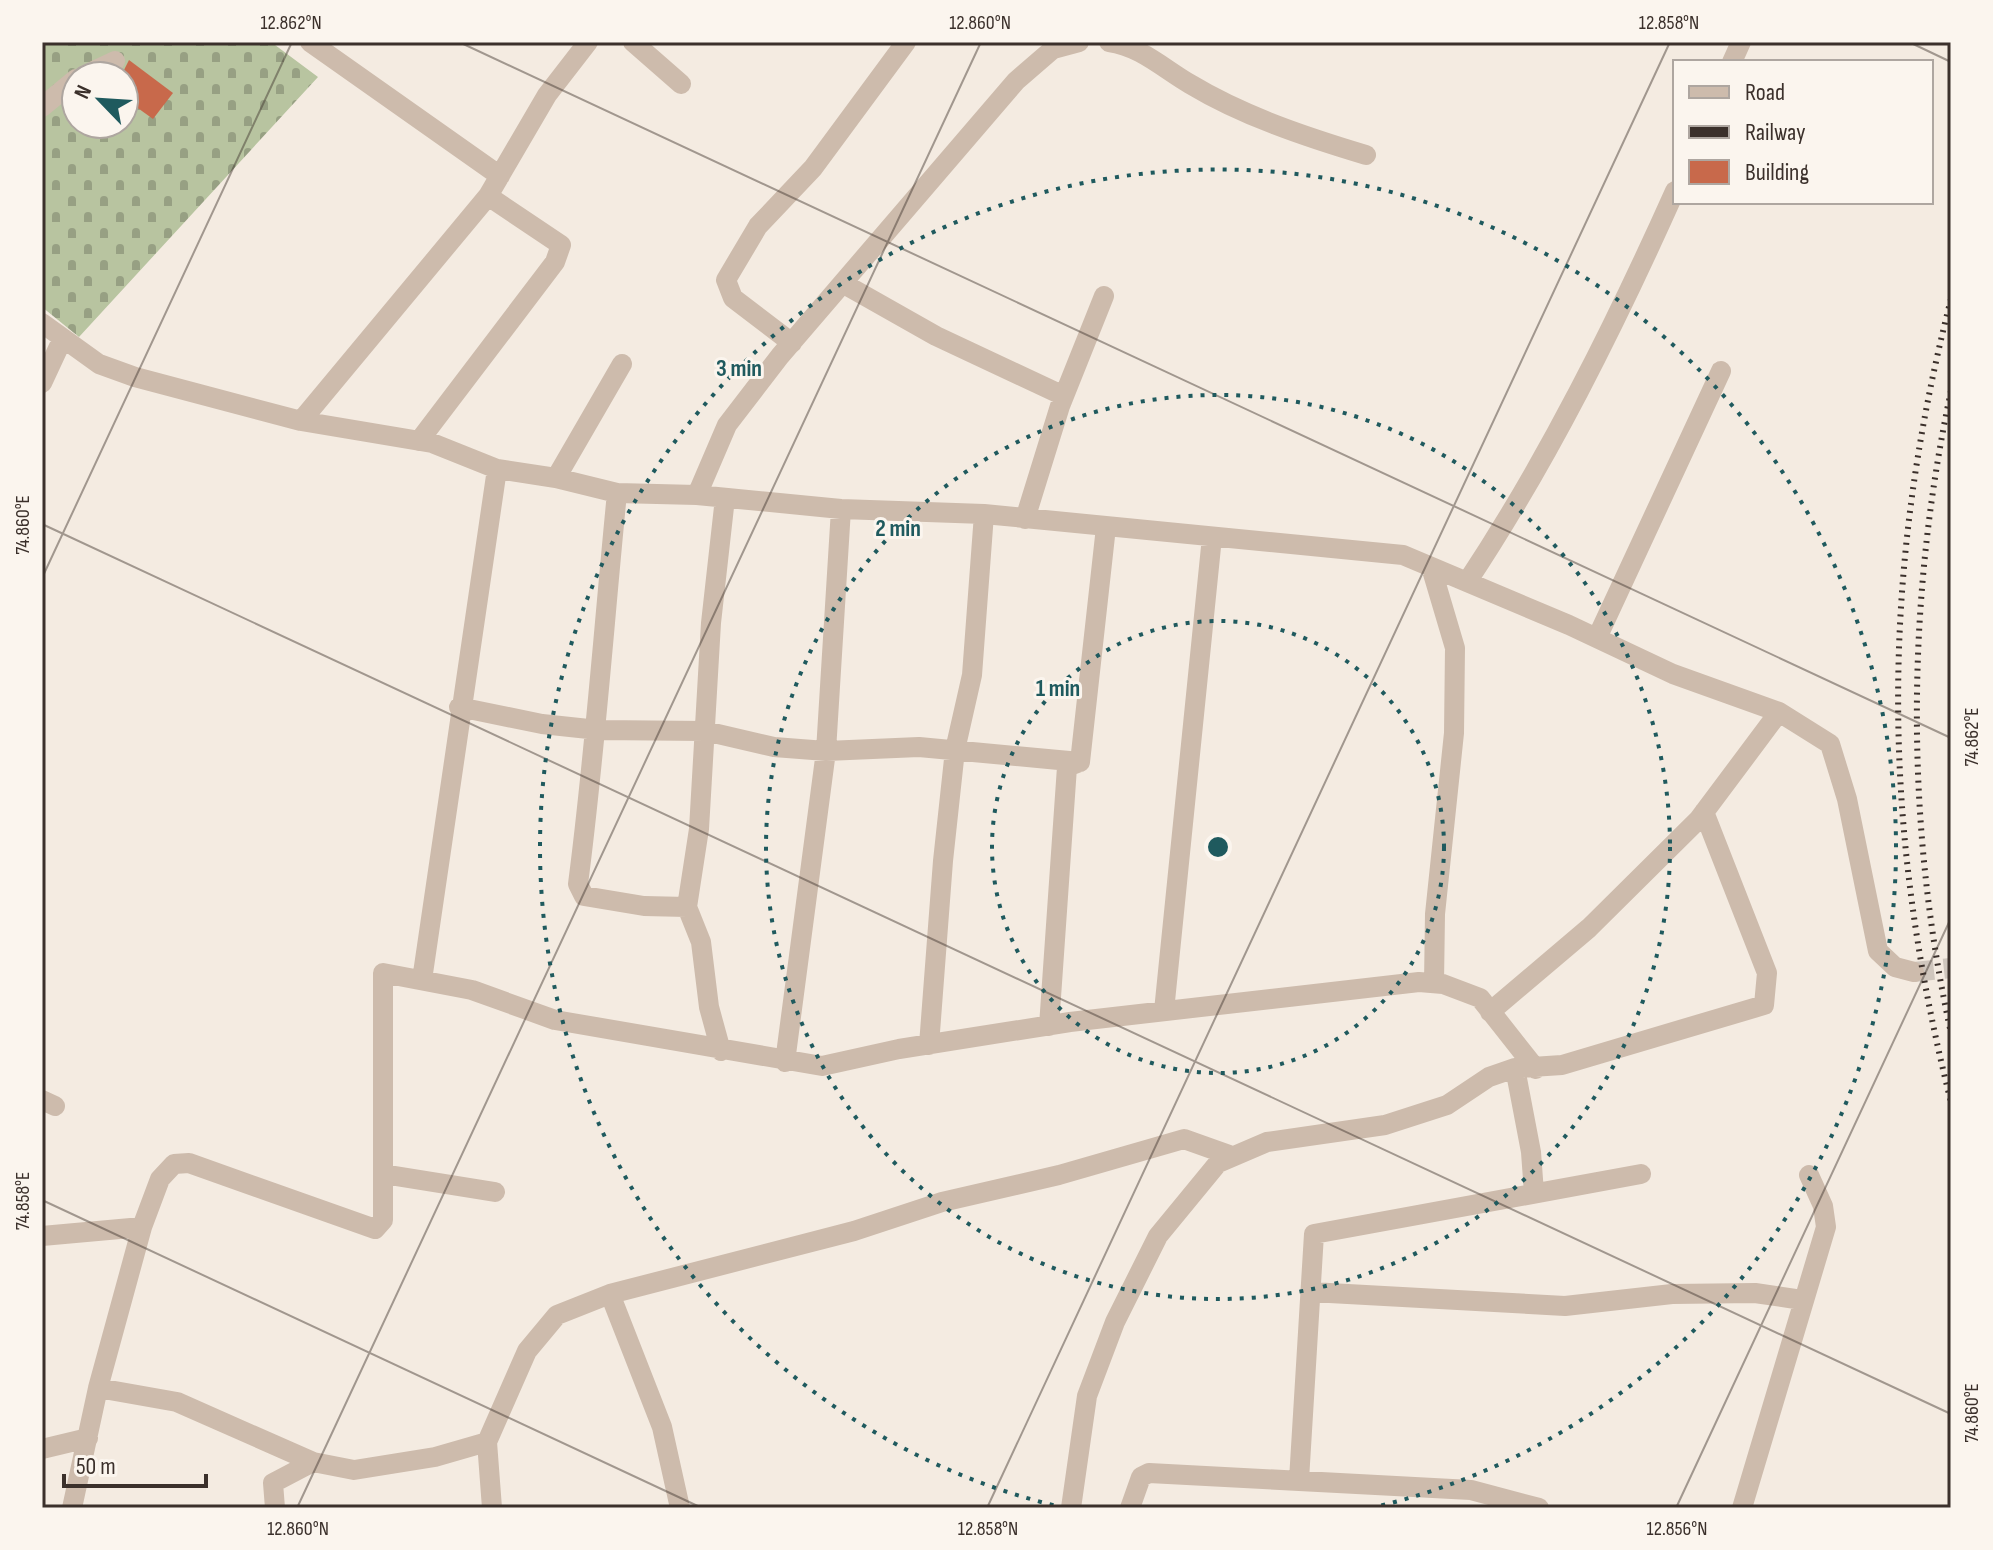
<svg xmlns="http://www.w3.org/2000/svg" width="1993" height="1550" viewBox="0 0 1993 1550" font-family="'Sofia Sans Condensed',sans-serif">
	<style>
		.cemetery { fill: url(#cemetery-stones); fill-rule: evenodd }
		.building { fill: #c8694b }
		.lines { fill: none; stroke-linecap: round; stroke-linejoin: round }
		.minor-tunnel { stroke: #cfc6bd; stroke-width: 20; stroke-dasharray: 20 10; stroke-linecap: butt }
		.minor { stroke: #cdbbac; stroke-width: 20 }
		.rail { stroke: #3b302b; stroke-width: 6; stroke-dasharray: 2 6; stroke-linecap: butt }
		.ticks { fill: none; stroke: #3b302b; stroke-width: 2; stroke-opacity: 0.45 }
		.ring { fill: none; stroke: #1f5a5e; stroke-width: 4; stroke-dasharray: 4 8 }
		.centre { fill: #1f5a5e; stroke: #fbf5ee; stroke-width: 4 }
		.ring-label { font-size: 24px; text-anchor: middle; font-weight: bold; fill: #1f5a5e; stroke: #fbf5ee; stroke-width: 6; stroke-linejoin: round; paint-order: stroke }
		.neatline { fill: none; stroke: #3b302b; stroke-width: 3 }
		.ticks-label { font-size: 20px; text-anchor: middle; fill: #3b302b }
	</style>
	<defs>
		<pattern id="cemetery-stones" width="16" height="16" patternUnits="userSpaceOnUse" patternTransform="scale(2)"><rect width="16" height="16" fill="#b8c4a0"/><path d="M2 7V4a2 2 0 0 1 4 0v3zM10 15v-3a2 2 0 0 1 4 0v3z" fill="#97a083"/></pattern>
	</defs>
	<rect width="100%" height="100%" fill="#f4ebe1"/>
	<path class="cemetery" d="M42 42H271L318 77 79 337 42 307ZM76 76H124V124H76Z"/>
	<path class="building" d="M129 60 173 93 153 119 124 98V70Z"/>
	<g class="lines">
		<path class="minor-tunnel" d="M1914 972 1951 968"/>
		<path class="minor" d="M310 42 500 176
			M633 42 681 84
			M1109 42C1140 46 1164 69 1190 84 1243 116 1306 137 1366 155
			M1732 62 1741 42
			M83 76 115 61
			M42 107 76 79
			M844 284 936 336 1064 396
			M42 323 99 364 135 377 301 421 432 443 497 469 556 478 617 493 697 495 841 509 984 514 1403 555 1569 625 1673 674 1779 712 1830 744 1847 799 1878 951 1895 967 1914 972
			M792 343 733 298 726 280 758 226 813 168 906 42
			M42 383 62 340
			M301 421 488 196 547 95 588 42
			M419 441 555 262 561 245 488 196
			M556 478 622 364
			M617 493C604 624 595 754 578 884L584 896 644 906 687 907
			M697 495 727 425 780 356 1016 81 1053 49 1079 42
			M1025 519 1060 406 1104 296
			M1431 567 1455 648 1454 733 1435 914 1434 983
			M1467 582C1548 460 1615 325 1675 191
			M1597 638 1721 371
			M459 707 542 724 598 730 705 731 774 747 826 751 919 747 1080 762
			M1080 762 1106 527
			M422 980 497 469
			M1164 1011 1212 537
			M1490 1012 1589 928 1699 819 1779 712
			M1049 1026 1067 767 1080 762
			M929 1045 943 861 955 750 972 675 984 514
			M721 1051 709 1007 701 942 687 907 699 829 711 623 725 498
			M785 1062 826 751 841 509
			M1515 1068 1531 1152 1534 1193
			M42 1100 55 1106
			M383 1174 495 1192
			M42 1236 142 1227 160 1179 174 1164 189 1163 375 1229 383 1220V973L472 990 555 1020 822 1066 899 1049 1070 1022 1419 982 1443 984 1480 998 1536 1069
			M1311 1292 1565 1306 1672 1294 1755 1293 1802 1300
			M610 1294 662 1427 680 1508
			M98 1388 177 1402 313 1462 354 1470 435 1457 487 1442 527 1351 557 1315 610 1294 854 1231 942 1202 1059 1175 1184 1139 1229 1155
			M487 1442 492 1508
			M42 1449 88 1438
			M1299 1480 1314 1234 1641 1174
			M72 1508 98 1388 142 1227
			M275 1508 273 1483 313 1462
			M1071 1508 1087 1396 1115 1322 1158 1236 1218 1163 1267 1142 1385 1125 1447 1105 1489 1077 1515 1068 1562 1065 1764 1005 1767 973 1704 812
			M1130 1508 1141 1477 1149 1473 1471 1490 1539 1508
			M1742 1508 1826 1227 1823 1206 1809 1175"/>
		<path class="rail" d="M1951 299C1880 575 1881 826 1951 1102
			M1951 391C1906 601 1905 824 1951 1033"/>
	</g>
	<path class="ticks" d="M459 42 1951 738M1909 42 1951 62M42 524 1951 1414M42 578 292 42M42 1200 702 1508M297 1508 981 42M987 1508 1670 42M1676 1508 1951 918"/>
	<g class="ring">
		<circle cx="1218" cy="847" r="226"/>
		<circle cx="1218" cy="847" r="452"/>
		<path d="M1065 1508A678 678 0 1 1 1371 1508"/>
	</g>
	<circle cx="1218" cy="847" r="12" class="centre"/>
	<g class="ring-label">
		<text x="739" y="376">3 min</text>
		<text x="898" y="536">2 min</text>
		<text x="1058" y="696">1 min</text>
	</g>
	<rect width="1993" height="1550" fill="none" stroke="#fbf5ee" stroke-width="88"/>
	<rect x="1673" y="60" width="260" height="144" fill="#fbf5ee" stroke="#aea6a0" stroke-width="2"/>
	<rect x="1689" y="86" width="40" height="12" fill="#cdbbac" stroke="#aea6a0" stroke-width="2"/>
	<text x="1745" y="100" font-size="24" fill="#3b302b">Road</text>
	<rect x="1689" y="126" width="40" height="12" fill="#3b302b" stroke="#aea6a0" stroke-width="2"/>
	<text x="1745" y="140" font-size="24" fill="#3b302b">Railway</text>
	<rect x="1689" y="160" width="40" height="24" fill="#c8694b" stroke="#aea6a0" stroke-width="2"/>
	<text x="1745" y="180" font-size="24" fill="#3b302b">Building</text>
	<g transform="translate(100 100) rotate(295)"><circle r="38" fill="#fbf5ee" stroke="#aea6a0" stroke-width="2"/>
	<path d="M0-6L14 30L0 20L-14 30Z" fill="#1f5a5e"/>
	<text y="-12" font-size="22" font-weight="bold" text-anchor="middle" fill="#3b302b">N</text>
	</g>
	<path d="M64 1474v12h142v-12" fill="none" stroke="#3b302b" stroke-width="4"/>
	<text x="76" y="1474" font-size="24" fill="#3b302b" stroke="#fbf5ee" stroke-width="6" paint-order="stroke">50 m</text>
	<rect x="44" y="44" width="1905" height="1462" class="neatline"/>
	<g class="ticks-label">
		<text x="291" y="29">12.862°N</text>
		<text x="980" y="29">12.860°N</text>
		<text x="1669" y="29">12.858°N</text>
		<text transform="translate(22 525) rotate(-90)" y="7">74.860°E</text>
		<text transform="translate(1971 737) rotate(-90)" y="7">74.862°E</text>
		<text transform="translate(22 1201) rotate(-90)" y="7">74.858°E</text>
		<text transform="translate(1971 1413) rotate(-90)" y="7">74.860°E</text>
		<text x="298" y="1535">12.860°N</text>
		<text x="988" y="1535">12.858°N</text>
		<text x="1677" y="1535">12.856°N</text>
	</g>
</svg>
